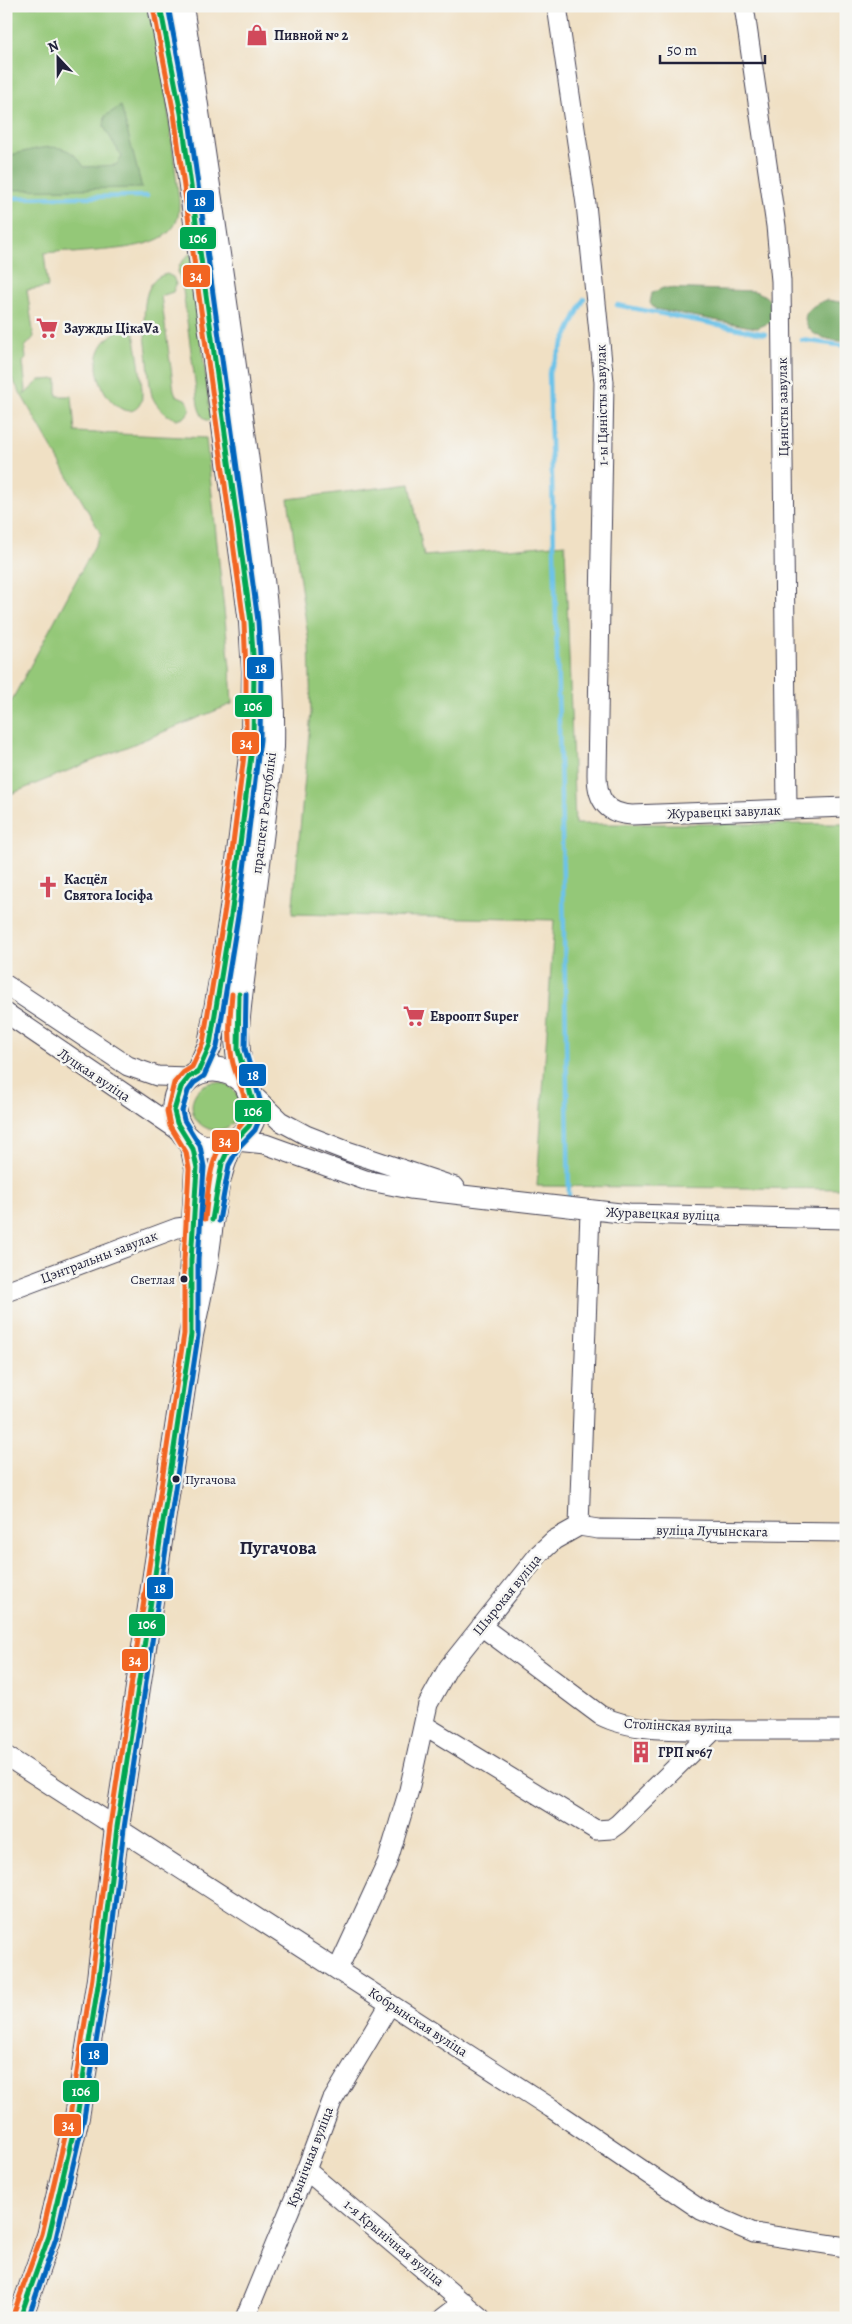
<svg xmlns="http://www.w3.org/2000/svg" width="852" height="2324" viewBox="0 0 852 2324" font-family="Alegreya,serif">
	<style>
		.green { fill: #94c878; stroke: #5b755a }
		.forest { fill: #77ac68; stroke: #4c6752 }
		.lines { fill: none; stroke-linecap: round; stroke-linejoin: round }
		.stream { stroke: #6dc3e9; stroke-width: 4.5 }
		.minor-casing { stroke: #413e50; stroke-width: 21 }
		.major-casing { stroke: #413e50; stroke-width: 26 }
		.minor { stroke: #fff; stroke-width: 19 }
		.major { stroke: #fff; stroke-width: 24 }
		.bus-1-casing { stroke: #f6f6f2; stroke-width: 9 }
		.bus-2-casing { stroke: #f6f6f2; stroke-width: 9 }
		.bus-3-casing { stroke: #f6f6f2; stroke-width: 9 }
		.bus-1 { stroke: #00a651; stroke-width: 5 }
		.bus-2 { stroke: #0065bd; stroke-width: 5 }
		.bus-3 { stroke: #f26522; stroke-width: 5 }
		.bus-dot { fill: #22223b; stroke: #f6f6f2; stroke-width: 2 }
		.labels { text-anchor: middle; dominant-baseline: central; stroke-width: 5; stroke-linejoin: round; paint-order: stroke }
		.bus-label { font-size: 13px; fill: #22223b; stroke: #f6f6f2; text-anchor: end }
		.poi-label { font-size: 14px; font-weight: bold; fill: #22223b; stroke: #f6f6f2; text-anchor: start }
		.street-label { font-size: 14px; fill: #22223b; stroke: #f6f6f2 }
		.district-label { font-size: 19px; font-weight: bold; fill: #22223b; stroke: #f6f6f2 }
		.line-badge { stroke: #f6f6f2; stroke-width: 2 }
		.badge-label { font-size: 14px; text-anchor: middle; font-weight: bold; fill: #fff }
	</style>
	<rect width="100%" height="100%" fill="#f6f6f2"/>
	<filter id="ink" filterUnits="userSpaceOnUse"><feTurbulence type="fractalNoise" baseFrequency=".02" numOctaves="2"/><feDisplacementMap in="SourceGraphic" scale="10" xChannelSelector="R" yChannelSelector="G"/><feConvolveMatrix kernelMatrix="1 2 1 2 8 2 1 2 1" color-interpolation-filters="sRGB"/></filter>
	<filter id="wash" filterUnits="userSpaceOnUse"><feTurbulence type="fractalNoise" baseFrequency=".0096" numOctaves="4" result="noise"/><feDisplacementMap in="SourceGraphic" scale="20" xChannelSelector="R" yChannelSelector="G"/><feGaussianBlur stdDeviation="1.12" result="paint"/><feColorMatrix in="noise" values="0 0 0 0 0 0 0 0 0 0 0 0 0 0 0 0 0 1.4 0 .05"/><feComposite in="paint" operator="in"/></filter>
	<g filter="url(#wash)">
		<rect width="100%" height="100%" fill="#f0e0c4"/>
		<path class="green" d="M6 6H147L163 67 179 201C179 212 179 221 171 230 155 250 97 250 73 253L67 251 44 253 48 287 27 290 34 337 25 347 26 359 23 362 26 390 24 395 40 380 57 379V396H72L75 432 206 438 230 667 232 704 6 796V711L101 534 6 368Z
			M191 252 211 421C203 421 200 413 198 405L183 290 178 271 180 264Z
			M167 274 173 277 176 284 173 292 161 296 174 390 176 395 187 400 190 408C183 433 157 410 152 396 149 385 149 372 148 361 146 339 134 279 167 274Z
			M124 328H131L134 333C136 344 145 393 141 402 124 438 62 354 124 328Z
			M410 484 424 556 565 544 575 824H846V1189L537 1186 554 920 292 914 311 713 309 643 288 499Z
			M192 1106a24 24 0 1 1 48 0a24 24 0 1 1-48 0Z"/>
		<path class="forest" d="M121 106 142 188 6 190V156C36 150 66 135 84 167L116 165 122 157 104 127 105 116Z
			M663 288 754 291C771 296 775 305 771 322L757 328 655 309 650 303 652 293Z
			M827 300 846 303V342C835 340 819 339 811 331 796 315 813 304 827 300Z"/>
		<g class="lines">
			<path class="stream" d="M6 198 147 196
				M617 305 765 334
				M802 340 846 346
				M569 1197 562 830 549 373 584 299"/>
		</g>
	</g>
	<g filter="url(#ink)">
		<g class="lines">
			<g class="minor-casing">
				<path id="minor" d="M557 6 586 204 604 382 597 775C597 799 606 814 632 815L846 807
					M744 6 776 226 781 281 787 809
					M6 985 128 1066 157 1076 189 1077
					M6 1013 184 1134
					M251 1093 280 1121 306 1135 347 1151 455 1187
					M236 1141 265 1144 365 1180 410 1189 629 1214 846 1219
					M6 1292 177 1228 193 1226
					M579 1526 598 1529 846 1532
					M481 1626 600 1715C636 1734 691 1729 731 1730 769 1730 808 1730 846 1730
					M424 1725 596 1830 611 1829 618 1824 714 1730
					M6 1756 551 2108 701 2210 754 2233 846 2247
					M338 1969 387 1863 409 1790 428 1704 448 1668 539 1554 554 1540 579 1526 590 1211
					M306 2170 481 2318
					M245 2318 306 2170 332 2101 390 2004
					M443 2318 464 2302"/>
			</g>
			<g class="major-casing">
				<path id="major" d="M160 6 181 113 251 622 254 671 253 740 232 909 223 969 210 1045 198 1072
					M181 6C204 158 227 309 247 462 259 556 274 651 272 747 266 798 260 850 253 901 247 944 240 986 237 1029 237 1043 238 1057 241 1071 246 1088 259 1103 252 1121 241 1148 203 1158 184 1134 153 1093 204 1046 245 1083
					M188 1138 193 1149 197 1168 191 1278
					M20 2318 49 2236 77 2117 99 1979 117 1827 191 1335C196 1310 202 1285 206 1260 212 1221 214 1179 231 1144"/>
			</g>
			<use href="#minor" class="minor"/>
			<use href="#major" class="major"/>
			<g class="bus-1-casing">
				<path id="bus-1" d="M212 1220 222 1163 230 1146 249 1126 253 1117V1102L238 1050 239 994
					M20 2318 49 2236 77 2117 99 1979 117 1827 191 1335V1260L197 1168 193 1149 177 1123 174 1111 181 1087 189 1077 198 1072 210 1045 232 909 253 740 254 671 251 622 181 113 160 6"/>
			</g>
			<g class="bus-2-casing">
				<path id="bus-2" d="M219 1221 229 1165 239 1147 255 1130 260 1118V1100L245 1049 246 994
					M28 2318 56 2238 84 2118 106 1980 124 1828 198 1336V1260L204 1167 200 1146 184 1120 182 1111 188 1091 194 1083 204 1076 217 1047 239 910 260 740 261 671 258 621 188 112 168 6"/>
			</g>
			<g class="bus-3-casing">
				<path id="bus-3" d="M205 1219C208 1196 208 1172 218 1151 225 1138 244 1127 246 1115 248 1096 235 1077 232 1059 228 1037 230 1015 232 994
					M13 2315 42 2234 70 2116 92 1978 110 1826 184 1334V1260L189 1169 186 1152 170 1126 167 1111 174 1083 184 1072 192 1067 203 1043 225 908 246 739V671L244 623 174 114 153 7"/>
			</g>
			<use href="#bus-1" class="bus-1"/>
			<use href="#bus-2" class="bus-2"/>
			<use href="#bus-3" class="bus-3"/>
		</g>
	</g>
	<defs>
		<g id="shop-bare" transform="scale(1.725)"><path d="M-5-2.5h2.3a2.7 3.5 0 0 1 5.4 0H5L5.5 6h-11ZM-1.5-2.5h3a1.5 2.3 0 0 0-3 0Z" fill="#d1495b" stroke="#f6f6f2" stroke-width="2.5" paint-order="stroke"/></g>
		<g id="supermarket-bare" transform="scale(1.725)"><path d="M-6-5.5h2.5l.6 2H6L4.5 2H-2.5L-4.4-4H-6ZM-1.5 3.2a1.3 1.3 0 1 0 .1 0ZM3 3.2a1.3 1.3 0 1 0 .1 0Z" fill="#d1495b" stroke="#f6f6f2" stroke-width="2.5" paint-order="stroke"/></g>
		<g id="church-bare" transform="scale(1.725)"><path d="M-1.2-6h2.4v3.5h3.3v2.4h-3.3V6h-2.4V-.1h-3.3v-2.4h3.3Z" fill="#d1495b" stroke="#f6f6f2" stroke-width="2.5" paint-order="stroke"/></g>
		<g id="building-bare" transform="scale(1.725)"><path d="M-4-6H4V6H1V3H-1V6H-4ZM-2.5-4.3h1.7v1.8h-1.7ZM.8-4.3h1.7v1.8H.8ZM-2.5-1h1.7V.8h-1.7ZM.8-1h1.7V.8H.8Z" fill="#d1495b" stroke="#f6f6f2" stroke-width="2.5" paint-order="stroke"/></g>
	</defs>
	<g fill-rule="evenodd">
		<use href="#shop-bare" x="257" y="35"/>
		<use href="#supermarket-bare" x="47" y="328"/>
		<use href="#church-bare" x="48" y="887"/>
		<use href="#supermarket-bare" x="414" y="1016"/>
		<use href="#building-bare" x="641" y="1752"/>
	</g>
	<g class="bus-dot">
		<circle cx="184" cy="1279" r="4.5"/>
		<circle cx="176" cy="1479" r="4.5"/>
	</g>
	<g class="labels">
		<g class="bus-label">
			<text x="175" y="1279">Светлая</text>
			<text x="185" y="1479" text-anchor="start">Пугачова</text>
		</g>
		<g class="poi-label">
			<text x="274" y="35">Пивной № 2</text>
			<text x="64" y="328">Заужды ЦікаVа</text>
			<text x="64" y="879">Касцёл<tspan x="64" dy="16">Святога Іосіфа</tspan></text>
			<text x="430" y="1016">Евроопт Super</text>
			<text x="658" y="1752">ГРП №67</text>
		</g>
		<g class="street-label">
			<text transform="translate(602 405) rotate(-91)">1-ы Цяністы завулак</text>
			<text transform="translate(783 407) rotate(-91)">Цяністы завулак</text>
			<text transform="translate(724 812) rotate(-2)">Журавецкі завулак</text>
			<text transform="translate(264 813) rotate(-83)">праспект Рэспублікі</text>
			<text transform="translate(94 1075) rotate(34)">Луцкая вуліца</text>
			<text transform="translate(663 1214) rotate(2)">Журавецкая вуліца</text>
			<text transform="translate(99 1257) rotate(-21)">Цэнтральны завулак</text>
			<text transform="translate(712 1531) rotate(1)">вуліца Лучынскага</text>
			<text transform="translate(507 1595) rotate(-51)">Шырокая вуліца</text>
			<text transform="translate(678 1726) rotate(3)">Столінская вуліца</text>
			<text transform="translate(418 2022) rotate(33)">Кобрынская вуліца</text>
			<text transform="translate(310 2157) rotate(-69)">Крынічная вуліца</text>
			<text transform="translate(394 2243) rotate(40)">1-я Крынічная вуліца</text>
		</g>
		<g class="district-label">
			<text x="278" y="1548">Пугачова</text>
		</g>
	</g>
	<g class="line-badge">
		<rect x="186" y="189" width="29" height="24" rx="5" fill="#0065bd"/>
		<rect x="179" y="226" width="38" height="24" rx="5" fill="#00a651"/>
		<rect x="182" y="264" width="29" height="24" rx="5" fill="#f26522"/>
		<rect x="246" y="656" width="29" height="24" rx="5" fill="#0065bd"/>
		<rect x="234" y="694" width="39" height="24" rx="5" fill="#00a651"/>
		<rect x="231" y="731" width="29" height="24" rx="5" fill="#f26522"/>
		<rect x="238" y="1063" width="29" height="24" rx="5" fill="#0065bd"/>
		<rect x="234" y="1099" width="38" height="24" rx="5" fill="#00a651"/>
		<rect x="211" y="1129" width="29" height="24" rx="5" fill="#f26522"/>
		<rect x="146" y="1576" width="28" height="24" rx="5" fill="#0065bd"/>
		<rect x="128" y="1613" width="38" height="24" rx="5" fill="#00a651"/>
		<rect x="121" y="1648" width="28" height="24" rx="5" fill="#f26522"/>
		<rect x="80" y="2042" width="29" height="24" rx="5" fill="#0065bd"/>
		<rect x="62" y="2079" width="38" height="24" rx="5" fill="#00a651"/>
		<rect x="53" y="2113" width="29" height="24" rx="5" fill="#f26522"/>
	</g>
	<g class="badge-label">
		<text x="200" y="206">18</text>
		<text x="198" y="243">106</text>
		<text x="196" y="281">34</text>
		<text x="261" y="673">18</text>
		<text x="253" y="711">106</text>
		<text x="246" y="748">34</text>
		<text x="253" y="1080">18</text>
		<text x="253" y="1116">106</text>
		<text x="225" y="1146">34</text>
		<text x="160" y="1593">18</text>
		<text x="147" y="1629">106</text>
		<text x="135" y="1665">34</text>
		<text x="94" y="2059">18</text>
		<text x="81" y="2096">106</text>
		<text x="68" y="2130">34</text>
	</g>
	<rect width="852" height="2324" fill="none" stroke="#f6f6f2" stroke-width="25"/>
	<g transform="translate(58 58) rotate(338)" stroke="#f6f6f2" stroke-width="4" paint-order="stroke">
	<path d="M0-4L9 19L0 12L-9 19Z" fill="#22223b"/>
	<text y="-8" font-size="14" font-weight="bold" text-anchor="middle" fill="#22223b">N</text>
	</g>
	<path d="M660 55v8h105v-8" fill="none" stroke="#22223b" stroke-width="2.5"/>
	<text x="667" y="55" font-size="15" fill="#22223b" stroke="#f6f6f2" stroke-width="4" paint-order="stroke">50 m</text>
</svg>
